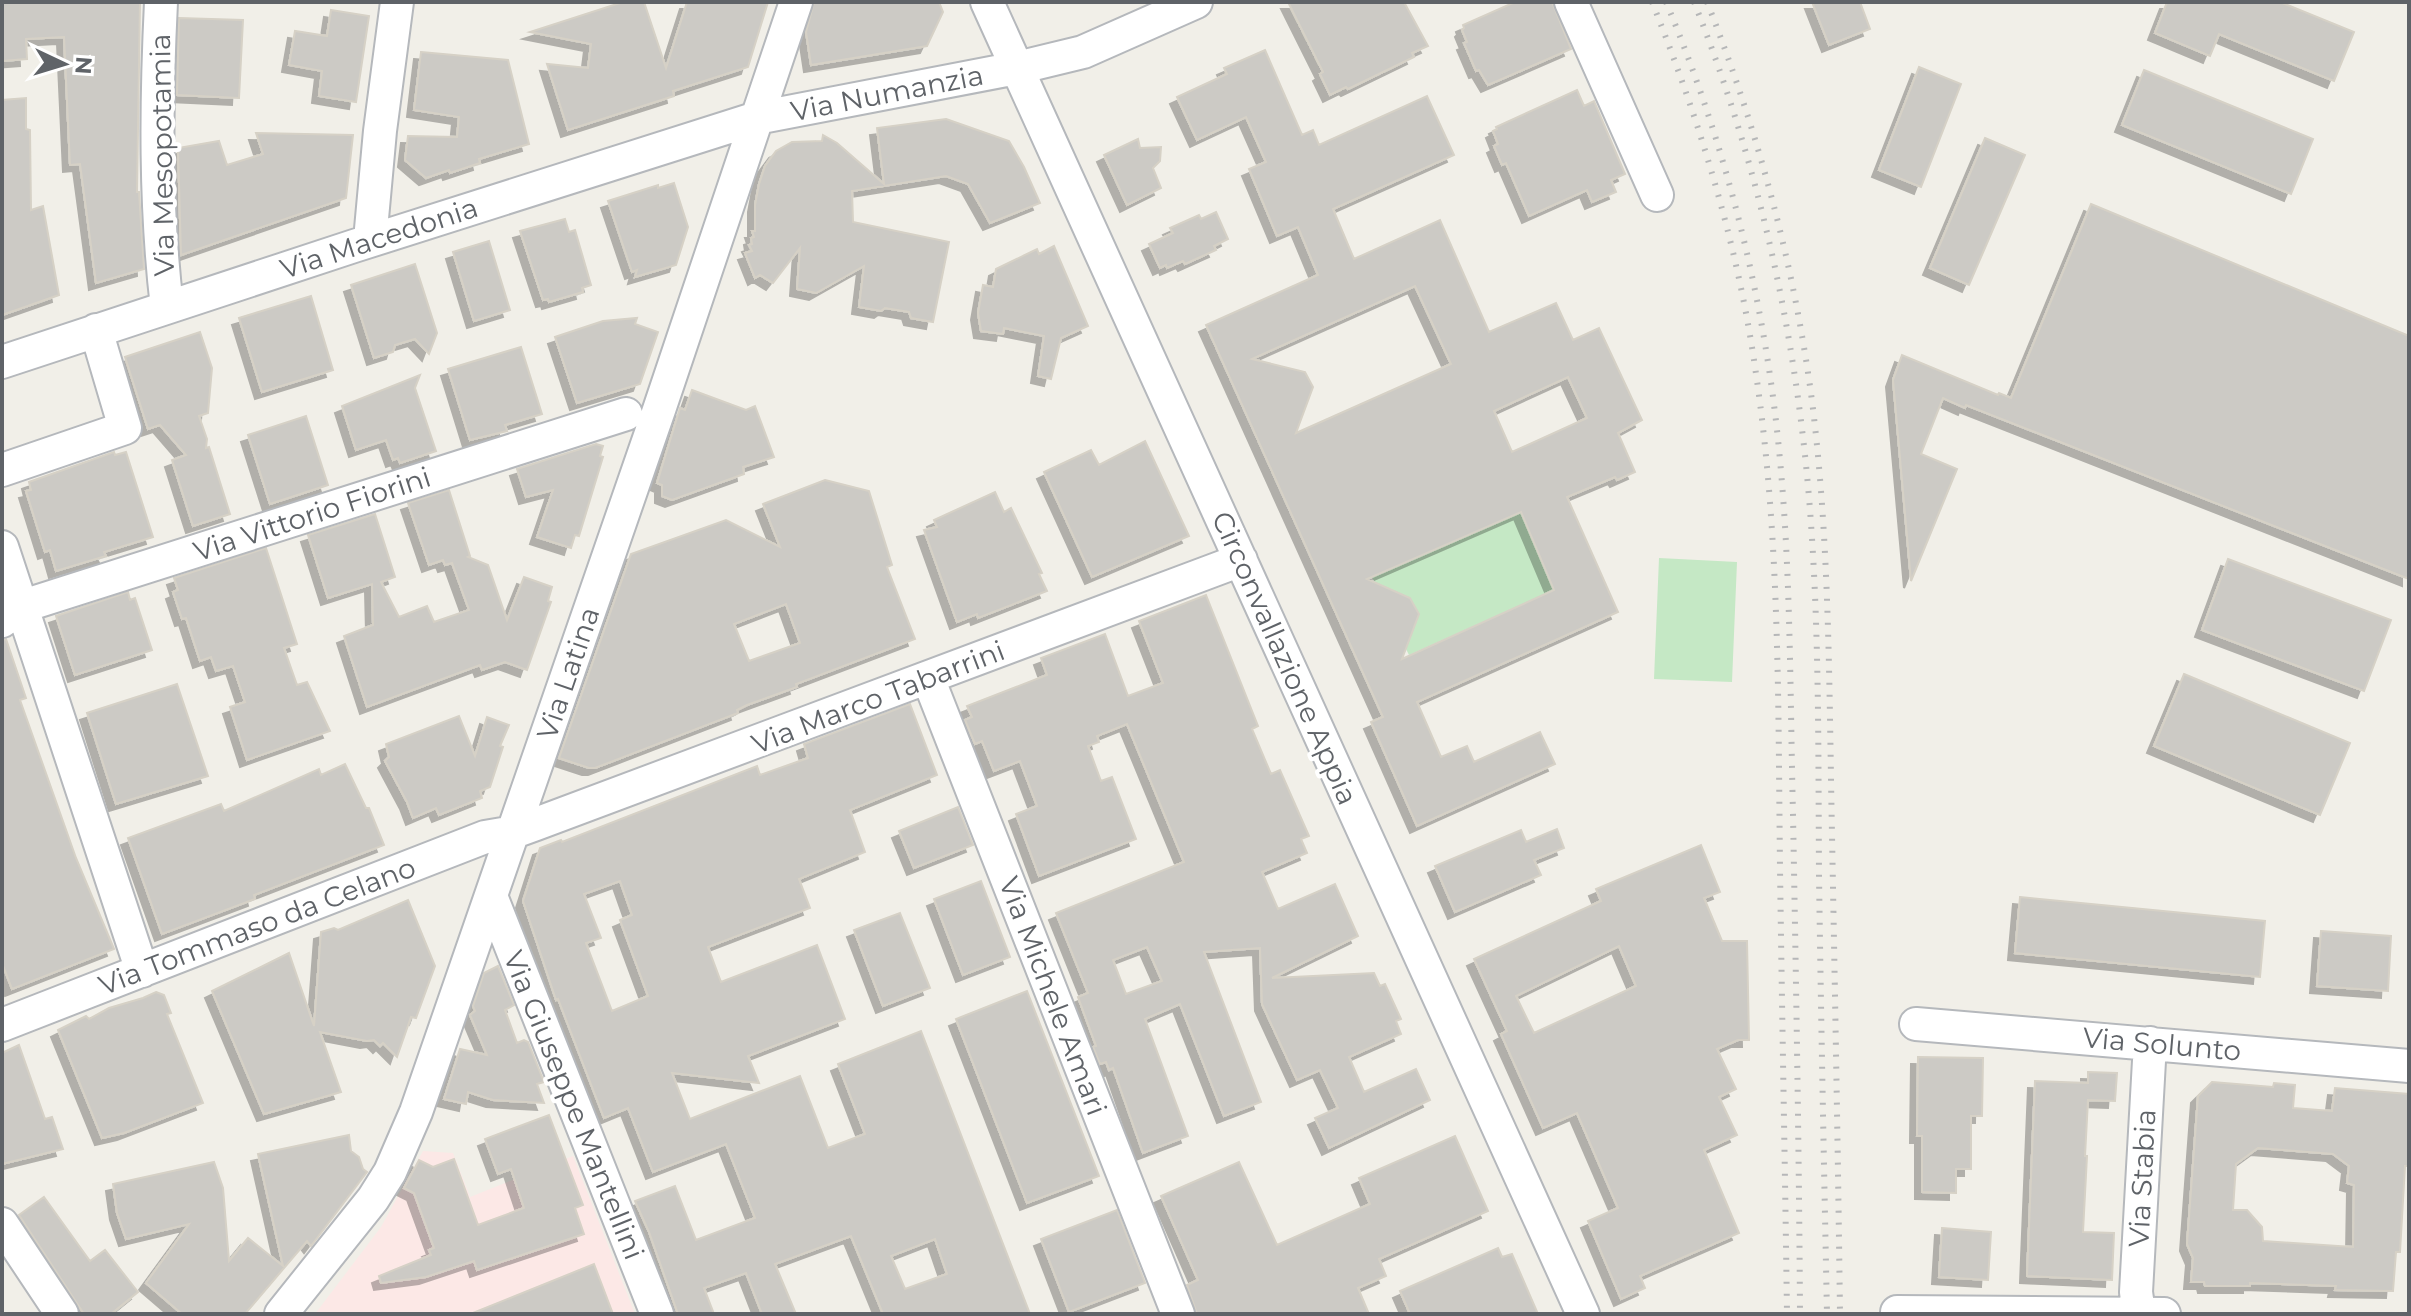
<svg xmlns="http://www.w3.org/2000/svg" width="2411" height="1316" viewBox="0 0 2411 1316" font-family="Montserrat,sans-serif">
	<style>
		.medical { fill: #fce8e6 }
		.green { fill: #c5e8c5 }
		.building { fill: #cccac5; stroke: #d6d1c6; stroke-width: 2; fill-rule: evenodd; filter: url(#shadow) }
		.lines { fill: none; stroke-linecap: round; stroke-linejoin: round }
		.minor-casing { stroke: #b5b8bc; stroke-width: 36 }
		.minor { stroke: #fff; stroke-width: 32 }
		.rail { stroke: #b6b7b8; stroke-width: 6; stroke-dasharray: 2 10; stroke-linecap: butt }
		.labels { text-anchor: middle; dominant-baseline: central; stroke-width: 8; stroke-linejoin: round; paint-order: stroke }
		.street-label { font-size: 28px; fill: #5f6368; stroke: #fff }
	</style>
	<defs>
		<filter id="shadow"><feDropShadow dx="-7" dy="7" stdDeviation="0" flood-color="#0004"/></filter>
	</defs>
	<rect width="100%" height="100%" fill="#f1efe8"/>
	<path class="medical" d="M423 1151 453 1153 470 1197 573 1156 635 1314H315L381 1227Z"/>
	<path class="green" d="M1521 512 1554 590 1409 655 1396 629 1418 613 1410 598 1386 605 1372 577Z
		M1659 558 1737 562 1732 682 1654 679Z"/>
	<path class="building" d="M2 2H140L137 192H139L144 269 96 283 80 164 70 165 64 37 26 39 27 59 2 61Z
		M623 2H644L666 68 687 2H768L748 67 673 91 674 96 568 130 547 64 588 68 591 44 530 32Z
		M814 2H939L943 12 927 46 811 65 806 32Z
		M1288 2H1404L1428 46 1412 53 1414 57 1348 89 1346 87 1330 95 1320 74 1323 72Z
		M1515 2H1552L1571 49 1488 85 1479 70 1476 71 1464 43 1467 42 1462 30 1464 28 1463 25Z
		M1812 2H1860L1870 29 1829 45Z
		M2167 2H2280L2354 32 2334 81 2219 34 2210 56 2155 33Z
		M331 10 369 16 356 102 319 96 322 71 289 65 295 31 327 36Z
		M179 18 243 20 239 98 177 95Z
		M1265 50 1302 135 1313 130 1319 145 1427 96 1454 155 1333 209 1354 259 1440 220 1489 332 1556 303 1573 340 1599 328 1642 420 1618 433 1635 472 1617 480 1615 477 1567 497 1618 612 1417 702 1441 757 1467 746 1474 762 1540 732 1555 764 1417 826 1371 722 1383 717 1206 325 1318 275 1298 227 1277 236 1249 169 1266 162 1246 117 1197 140 1177 97 1227 74 1224 68ZM1415 286 1451 364 1296 433 1313 387 1305 372 1252 359ZM1568 377 1587 418 1512 452 1494 411ZM1521 512 1554 590 1402 659 1419 614 1410 598 1367 579Z
		M421 52 508 60 529 144 479 159 480 163 450 173 449 170 426 178 405 160 408 136 457 137 459 117 414 110Z
		M1919 67 1961 84 1921 187 1879 170Z
		M2144 70 2313 139 2291 194 2122 125Z
		M1577 90 1584 106 1594 101 1625 174 1611 180 1616 192 1592 202 1587 190 1529 216 1506 163 1502 165 1494 146 1498 144 1493 131 1497 129 1496 127Z
		M26 98V129L30 130 31 210 43 206 59 295 2 315V100Z
		M946 119 1009 141 1024 167 1040 203 990 223 968 184 946 176 852 191 853 222 949 242 933 322 911 318 909 312 885 308 881 311 859 307 864 266 816 293 797 289 800 248 773 283 760 275 755 278 745 253 752 251 749 245 752 244 751 238 754 237 752 231H755V205L759 184 765 166 776 151 792 142 822 141 823 135 837 143 884 184 877 128Z
		M256 133 353 135 346 198 181 255 178 148 219 141 227 165 263 154Z
		M1985 138 2025 155 1969 285 1930 268Z
		M1138 139 1140 148 1161 147 1160 161 1153 168 1161 188 1127 205 1104 155Z
		M674 183 688 227 676 265 635 277 637 270 632 272 608 201 658 185V188Z
		M2091 204 2409 336V579L1966 405 1965 408 1943 398 1921 454 1957 469 1911 581 1893 380 1902 355 1998 395 1999 393 2011 398Z
		M1216 212 1228 239 1214 246 1216 250 1185 264 1183 261 1167 268 1166 265 1160 268 1149 244 1173 233 1170 228 1199 215 1201 219Z
		M565 219 569 232 575 230 591 285 582 288 583 292 549 302 548 299 543 300 520 231Z
		M489 241 510 310 474 321 453 252Z
		M1054 246 1088 326 1061 338 1051 379 1038 376 1044 336 1004 328 1003 334 981 331 978 313 983 285 993 287 996 269 1037 249 1039 254Z
		M415 264 437 333 429 354 415 339 395 345 393 352 374 358 351 285Z
		M311 296 333 370 262 392 239 318Z
		M637 318 635 324 658 332 640 384 577 403 555 337 603 321Z
		M200 332 212 368 208 413 199 416 207 439 206 448 209 447 230 514 193 526 172 460 186 455 160 425 148 429 125 357Z
		M521 347 542 414 505 425 507 431 470 440 448 369Z
		M420 375 415 388 436 451 400 463 398 458 393 460 386 440 356 450 342 406Z
		M692 390 746 410 755 406 774 457 743 467 744 474 672 500 662 496V485L657 483 680 408 685 410Z
		M306 416 328 485 270 504 248 435Z
		M1145 441 1189 536 1092 577 1044 472 1091 450 1099 465Z
		M596 444 603 446 600 456 603 457 579 536 575 535 571 548 537 537 553 490 526 497 517 469Z
		M114 452 115 455 126 452 153 537 104 552 106 556 56 571 50 550 45 552 26 491 31 490 29 482Z
		M825 480 869 491 892 565 887 567 915 639 796 684 797 687 747 705 737 710 738 713 595 768H589L559 758 631 554 726 520 780 547 763 504ZM786 604 800 643 749 661 734 624Z
		M449 490 470 556 468 557 488 565 507 620 524 577 552 587 548 601 551 602 527 670 505 662 482 670 480 665 367 707 344 636 373 625 372 584 328 598 308 535 375 514 395 577 381 582 399 617 427 606 434 622 469 610 452 563 445 565 443 560 429 565 408 503Z
		M995 492 1004 512 1011 508 1042 573 1039 574 1047 591 978 618 977 614 957 622 924 530 937 527 934 520Z
		M266 548 297 644 284 648 297 685 307 682 330 731 247 760 230 707 245 702 233 666 216 671 211 657 200 661 186 618 182 619 173 592 178 590 174 578Z
		M2228 559 2391 620 2364 691 2202 630Z
		M128 592 130 600 135 598 152 650 75 675 56 616Z
		M1206 595 1258 726 1252 729 1271 774 1280 770 1309 836 1301 839 1307 853 1262 872 1278 909 1335 884 1358 936 1272 978 1374 973 1380 986 1385 984 1401 1019 1396 1021 1401 1034 1349 1057 1364 1092 1416 1069 1430 1100 1329 1148 1315 1118 1338 1108 1320 1070 1297 1080 1262 1004 1260 948 1204 952 1261 1102 1224 1116 1180 1004 1145 1019 1188 1136 1143 1153 1113 1068 1109 1070 1106 1062 1100 1064 1093 1047 1096 1046 1078 997 1088 993 1056 913 1184 862 1127 724 1097 736 1099 742 1088 746 1101 781 1112 777 1136 839 1039 876 1016 814 1037 806 1020 761 994 771 982 741 975 744 965 720 972 717 967 706 1047 675 1041 658 1105 634 1128 696 1163 683 1139 621ZM1147 947 1162 981 1126 994 1113 960Z
		M6 639 26 698 20 700 76 858 114 949 12 989 2 963V640Z
		M2184 674 2350 743 2320 815 2154 746Z
		M177 684 208 776 116 804 87 713Z
		M910 704 937 775 850 810 865 852 799 879 810 908 708 947 721 982 817 945 845 1019 748 1056 759 1083 672 1073 690 1119 800 1076 828 1148 865 1134 838 1064 921 1031 1030 1314H883L851 1236 775 1264 796 1314H762L746 1273 704 1288 714 1314H678L649 1232 635 1201 675 1186 696 1240 755 1218 726 1144 653 1172 628 1108 604 1118 558 999 556 1000 523 901 540 848 561 840 562 842 757 766 760 775 808 758 804 744ZM620 881 632 915 620 920 648 996 612 1011 586 943 601 938 584 894ZM935 1239 947 1274 905 1289 891 1256Z
		M459 716 475 756 487 717 509 725 500 746 503 747 490 787 480 791 482 798 439 815 436 808 413 818 407 802 385 761 389 757 386 744Z
		M345 764 366 808H369L384 845 254 895 255 899 162 934 128 838 221 804 224 811 319 769 321 775Z
		M958 807 973 845 914 868 899 831Z
		M1557 829 1564 848 1534 860 1541 875 1455 912 1435 866 1521 830 1526 842Z
		M1701 845 1720 892 1704 898 1722 941H1747L1749 1040H1738L1717 1049 1736 1089 1719 1097 1737 1135 1704 1150 1739 1233 1640 1276 1645 1288 1621 1299 1588 1221 1618 1208 1577 1113 1543 1128 1501 1034 1507 1031 1474 959 1601 901 1596 889ZM1619 946 1636 986 1534 1033 1516 996Z
		M981 881 1010 957 963 975 934 899Z
		M2020 897 2265 921 2260 977 2015 953Z
		M408 900 435 966 416 1018 411 1017 397 1057 383 1043 380 1046 374 1040 367 1041 320 1032 341 1092 264 1114 212 991 289 953 314 1026 321 932 334 928 338 930Z
		M900 913 930 988 883 1006 854 930Z
		M2321 931 2391 936 2388 991 2317 986Z
		M498 966 514 1005 505 1010 517 1043 524 1040 528 1042 544 1082 537 1084 544 1103 493 1100 468 1092 466 1104 444 1099 460 1049 487 1055 470 1015 475 1011 473 1006 484 973Z
		M1027 991 1099 1176 1027 1203 956 1019Z
		M156 992 164 995 171 1013 167 1014 203 1103 124 1133 102 1138 58 1030 86 1016 89 1019 109 1008 143 998Z
		M19 1045 45 1119 52 1117 63 1149 2 1164V1053Z
		M1918 1057 1983 1058 1982 1116H1971V1169H1956V1193L1922 1192V1136H1917Z
		M2088 1072 2117 1073 2115 1101 2088 1100 2085 1156H2087L2083 1232 2114 1233 2112 1280 2027 1276 2035 1081 2088 1083Z
		M2212 1082 2273 1087 2274 1083 2295 1085 2293 1108 2332 1111 2335 1088 2409 1094V1166H2405L2400 1252H2396L2393 1291 2335 1290 2336 1286 2250 1283V1286H2205L2204 1282H2191L2193 1258 2187 1244 2198 1096ZM2258 1148 2333 1154 2349 1166 2347 1183 2354 1185 2353 1247 2263 1241 2262 1227 2247 1210H2233L2236 1164Z
		M549 1115 583 1205 575 1208 584 1234 477 1270 474 1261 426 1277 381 1283 379 1276 431 1255 429 1250 434 1248 414 1193 404 1188 419 1160 433 1167 454 1159 478 1225 524 1208 511 1169 498 1174 485 1139Z
		M349 1135 351 1151 359 1157 363 1169 367 1172 311 1246 307 1241 245 1314H182L146 1283 189 1224 126 1239 117 1213 113 1184 214 1162 223 1188 229 1261 248 1238 283 1266 258 1154Z
		M1455 1136 1488 1211 1379 1259 1386 1276 1358 1288 1369 1314H1197L1187 1285 1198 1280 1161 1196 1239 1162 1277 1245 1370 1204 1359 1178Z
		M44 1197 90 1261 105 1250 138 1292 111 1314H84L19 1215Z
		M1117 1210 1145 1283 1069 1312 1041 1239Z
		M1942 1228 1991 1232 1988 1280 1939 1277Z
		M1498 1248 1502 1257 1512 1254 1538 1314H1410L1400 1291Z
		M594 1264 613 1314H473V1313Z"/>
	<g class="lines">
		<g class="minor-casing">
			<path id="minor" d="M161 2C156 104 155 206 167 307
				M987 2 1583 1314
				M1571 2 1657 195
				M370 240 380 131 397 2
				M2 362 354 246 757 118 1017 68 1083 52 1196 2
				M2 470 125 428 96 330
				M2 547 142 971
				M2 621 20 607 626 414
				M928 678 1178 1314
				M491 896 657 1314
				M1916 1024 2409 1066
				M2 1025 485 837 514 832 536 824 1241 560
				M2 1224 62 1314
				M281 1314 373 1199 390 1172 416 1112 660 407 796 2
				M1897 1314V1312L2164 1314
				M2139 1314 2136 1292 2150 1043"/>
		</g>
		<use href="#minor" class="minor"/>
		<path class="rail" d="M1652 2C1699 119 1737 242 1755 367 1780 533 1778 700 1780 867 1782 1016 1785 1165 1787 1314
			M1666 2C1727 147 1766 304 1780 460 1791 578 1790 696 1793 814 1796 980 1799 1147 1800 1314
			M1694 2C1748 137 1783 277 1801 421 1820 570 1818 723 1819 874 1821 1021 1824 1167 1827 1314
			M1707 2C1758 131 1794 264 1812 401 1830 544 1829 690 1832 834 1835 994 1838 1154 1840 1314"/>
	</g>
	<g class="labels">
		<g class="street-label">
			<text transform="translate(887 93) rotate(-11)">Via Numanzia</text>
			<text transform="translate(162 155) rotate(-91)">Via Mesopotamia</text>
			<text transform="translate(379 238) rotate(-18)">Via Macedonia</text>
			<text transform="translate(312 514) rotate(-18)">Via Vittorio Fiorini</text>
			<text transform="translate(1285 658) rotate(66)">Circonvallazione Appia</text>
			<text transform="translate(568 673) rotate(-71)">Via Latina</text>
			<text transform="translate(878 697) rotate(-21)">Via Marco Tabarrini</text>
			<text transform="translate(257 926) rotate(-21)">Via Tommaso da Celano</text>
			<text transform="translate(1053 996) rotate(69)">Via Michele Amari</text>
			<text transform="translate(2162 1044) rotate(5)">Via Solunto</text>
			<text transform="translate(574 1105) rotate(68)">Via Giuseppe Mantellini</text>
			<text transform="translate(2142 1178) rotate(-87)">Via Stabia</text>
		</g>
	</g>
	<rect width="2411" height="1316" fill="none" stroke="#5f6368" stroke-width="8"/>
	<g transform="translate(64 64) rotate(94)" stroke="#ffffff" stroke-width="6" paint-order="stroke">
	<path d="M0-6L14 30L0 20L-14 30Z" fill="#5f6368"/>
	<text y="-12" font-size="22" font-weight="bold" text-anchor="middle" fill="#5f6368">N</text>
	</g>
</svg>
